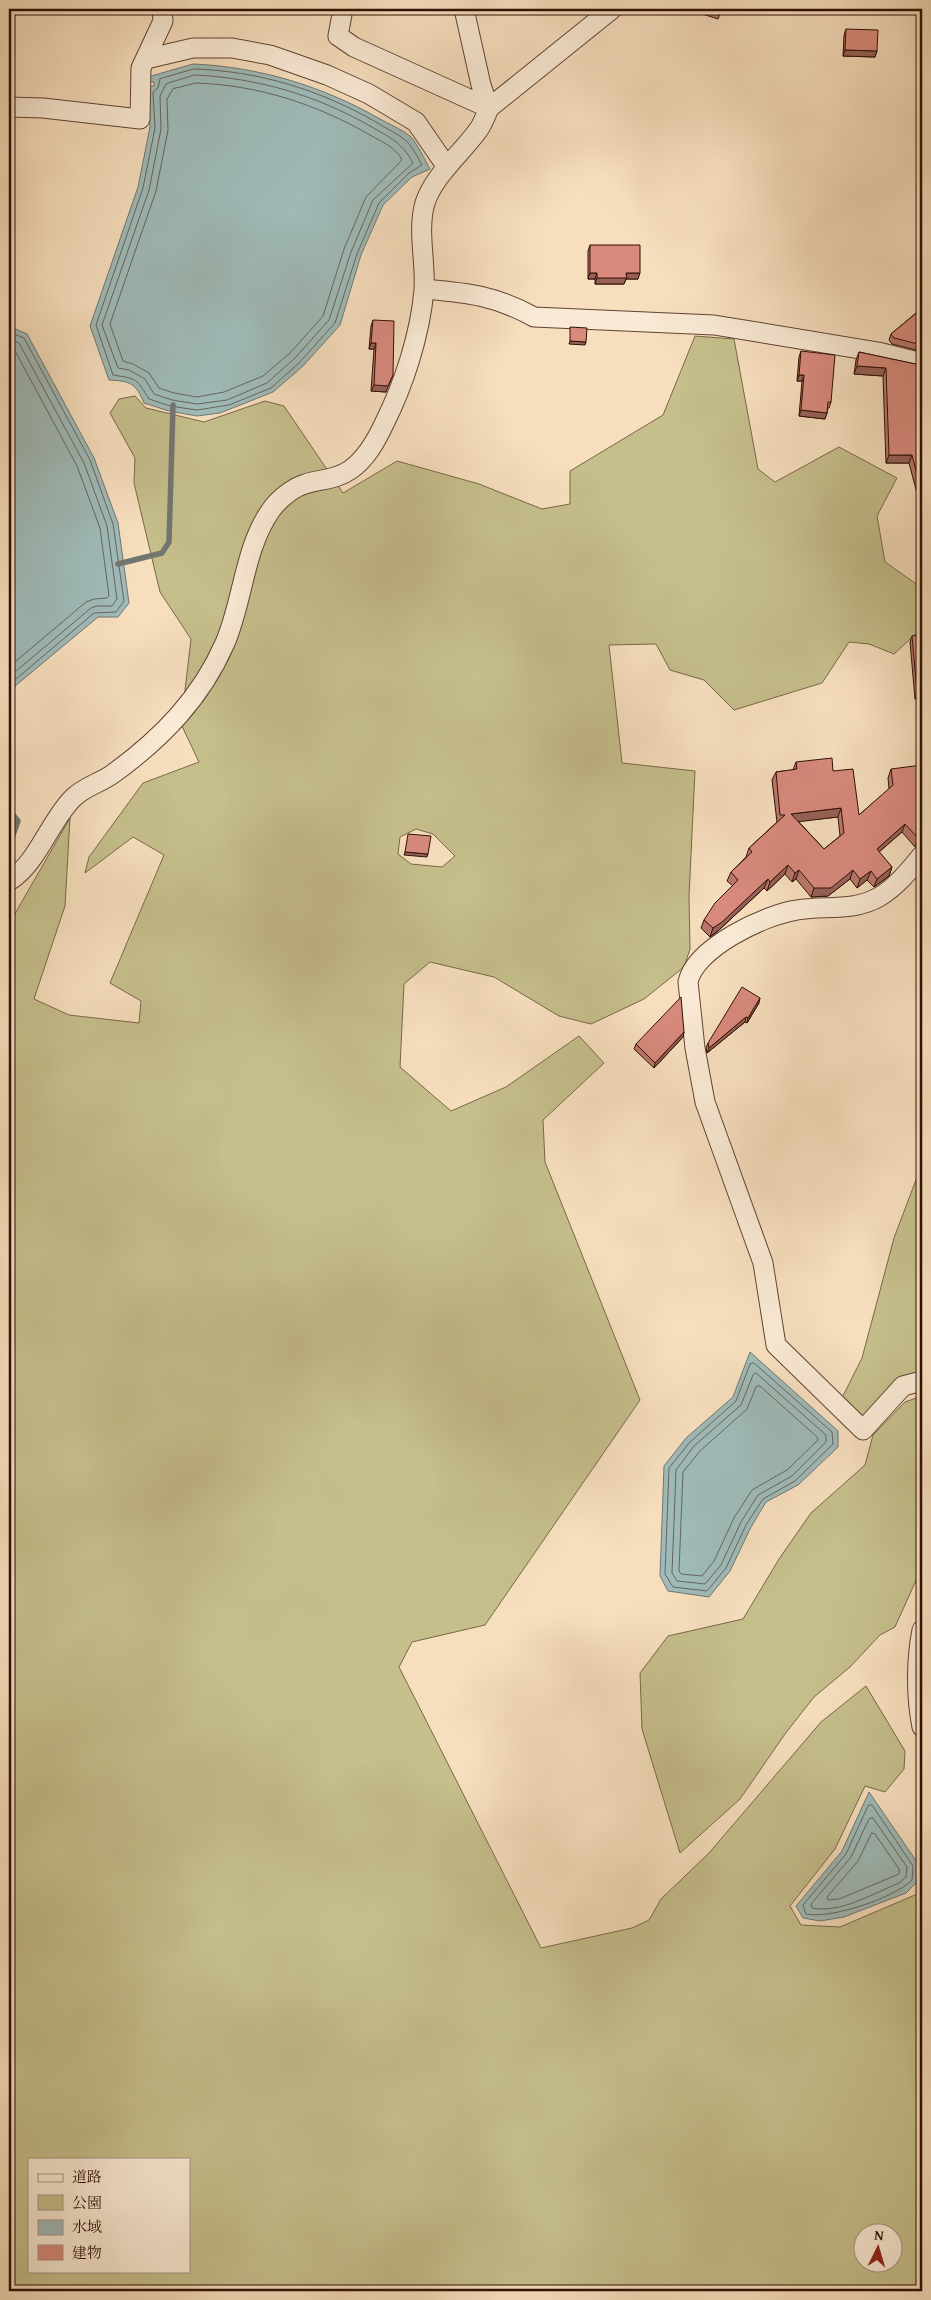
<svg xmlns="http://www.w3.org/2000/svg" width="931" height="2300" viewBox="0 0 931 2300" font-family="'Gentium Book Plus','Noto Serif JP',serif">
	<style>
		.green { fill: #c5bf8c; stroke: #7a6748; fill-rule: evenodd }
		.water { fill: #9fbbb9; stroke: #727671 }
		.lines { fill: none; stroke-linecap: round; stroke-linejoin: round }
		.shore { stroke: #66655f; stroke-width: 1 }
		.stream { stroke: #727671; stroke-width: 5.5 }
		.minor-casing { stroke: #604333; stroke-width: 21 }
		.minor { stroke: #faead5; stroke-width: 19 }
		.wall { fill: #ba776c; stroke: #2e0f05; fill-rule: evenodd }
		.shaded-wall { fill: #976158; stroke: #2e0f05 }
		.building { fill: #d88a7d; stroke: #2e0f05; fill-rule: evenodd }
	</style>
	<rect width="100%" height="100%" fill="#f7dfbe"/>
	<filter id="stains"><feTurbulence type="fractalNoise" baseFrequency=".004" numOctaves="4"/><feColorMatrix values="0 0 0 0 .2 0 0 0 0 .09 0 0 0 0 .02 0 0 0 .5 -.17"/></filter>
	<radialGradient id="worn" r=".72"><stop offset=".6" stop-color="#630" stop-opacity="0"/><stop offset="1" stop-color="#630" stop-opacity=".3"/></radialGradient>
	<path class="green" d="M695 336 734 339 758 469 775 482 839 447 897 478 877 516 885 562 922 588V628L894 654 869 644 849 642 822 683 734 710 704 680 670 670 656 644 609 645 622 763 695 771 689 896 690 949 684 967 644 999 591 1024 559 1016 494 977 430 962 404 984 400 1067 451 1111 506 1087 579 1036 604 1063 543 1120 545 1162 640 1400 485 1625 412 1642 399 1667 541 1948 632 1928 649 1920 661 1899 709 1853 821 1722 866 1686 905 1751 904 1769 885 1792 865 1786 835 1849 790 1906 801 1925 840 1927 922 1892V2291H9V924L70 818 65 906 34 999 69 1015 139 1023 141 1001 110 983 164 855 133 837 85 873 89 857 143 783 199 762 181 724 191 639 160 592 134 483 135 458 110 413 119 399 135 396 146 408 204 422 265 401 284 406 343 493 397 461 479 484 542 509 570 504V471L663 415ZM416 829 433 834 455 856 442 867 411 864 398 854 400 837ZM29 2159H189V2271H29ZM864 2232H894V2262H864Z
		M922 1164V1371L901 1378 861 1418 841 1400 862 1358 894 1238Z
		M922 1396V1567L895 1627 880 1635 850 1667 814 1697 785 1734 740 1799 680 1853 642 1729 640 1673 668 1636 743 1619 779 1559 811 1513 865 1465 873 1435 905 1402Z"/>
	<path class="water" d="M193 64C260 67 322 86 380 119 389 124 401 129 410 136 418 144 424 159 430 169L412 177 383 205 361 255 340 325 303 366 273 392 220 413 197 416 169 411 144 403C136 383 130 381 109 380L90 326 138 187 150 127 148 86H154V82H148V77Z
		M9 326 27 334 94 458 118 523 129 603 118 617H98L9 691Z
		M750 1352 838 1431V1447L798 1485 766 1502 751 1527 730 1571 709 1597 668 1591 660 1576 664 1466 686 1438 733 1397Z
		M869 1792 919 1865 917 1882 906 1893 844 1917 820 1921 803 1918 796 1906 842 1851Z"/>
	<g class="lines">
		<path class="shore" d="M194 69C259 71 320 90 376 122 385 128 397 133 405 140 412 145 418 158 422 165L409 173 379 203 357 254 335 323 299 363 271 388 229 405 197 410 170 406 149 399C136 378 138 379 113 375L96 325 143 188 155 128 153 92 158 88 160 79Z
			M195 75C257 78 316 95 370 126 389 137 402 142 413 163L373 200 351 252 329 320 295 358 267 383 227 400 197 404 172 400 154 394 145 379 129 370 118 368 102 325 149 190 161 129 160 96 166 84Z
			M196 83C258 85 316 104 370 135 382 142 396 147 402 160L366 197 344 249 323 316 290 353 263 376 224 392 197 397 174 393 159 388 149 373 133 364 123 361 110 324 156 191 168 130 167 99 173 89Z
			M9 332 24 338 90 460 113 524 124 601 116 612 94 613 9 685
			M9 338 19 343 84 463 107 526 117 599 112 606H97L91 608 9 677
			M9 346 14 349 77 466 100 528 109 596 107 598 94 599 86 602 9 667
			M754 1363 832 1432 833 1444 795 1481 763 1499 746 1525 726 1568 707 1591 673 1587 665 1574 669 1468 690 1442 736 1401 750 1364Z
			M756 1373 826 1435V1442L792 1476 758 1495 741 1522 721 1565 705 1584 677 1581 672 1573 676 1470 694 1446 741 1405 753 1375Z
			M760 1386 817 1437 818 1440 787 1470 752 1490 734 1518 714 1561 702 1576 681 1574 679 1571 683 1472 700 1451 747 1409 756 1387Z
			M872 1805 913 1866 912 1880C894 1898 832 1919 806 1914L803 1905 846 1854 868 1806Z
			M873 1818 907 1867 906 1877 899 1883C874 1893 840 1914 812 1908L811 1904 851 1857 869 1819Z
			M872 1833 875 1834 899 1869V1874L839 1899 828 1900 827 1897 858 1861Z"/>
		<path class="stream" d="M118 564 162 553 169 542 173 405
			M9 810 18 821 9 846"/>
		<g class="minor-casing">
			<path id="minor" d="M343 9 338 36 354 47 489 108 612 9
				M146 59 193 48H232L270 55 327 75 369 94 416 122 447 167
				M9 107 43 108 140 119 141 68 163 21 162 9
				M424 289C467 293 494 295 534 317L714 325 878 352 922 363
				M922 855C909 871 896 887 879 897 853 912 824 905 797 910 764 915 695 948 688 982L695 1048 705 1102 763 1263 776 1345 863 1430 903 1386 922 1381
				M9 881C38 863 49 822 73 798 85 786 101 783 114 773 162 738 201 698 225 643 243 602 244 548 271 510 278 500 292 488 305 484 320 479 336 480 350 470 366 459 376 441 384 424 404 384 420 335 424 290 426 262 417 230 425 203 434 175 462 153 479 129 483 123 486 115 489 108L481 85 464 9
				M922 1630C916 1660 916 1697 922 1727"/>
		</g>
		<use href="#minor" class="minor"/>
	</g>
	<path class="wall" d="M691 9H722L718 19 690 10Z
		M846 29 877 51 875 57 843 56 844 35Z
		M590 245 638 279H626L624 284H595V279H588V251Z
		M922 303V350L917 347 916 350 892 344 889 340 891 334 916 313 918 307Z
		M373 320 386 392 371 391 374 349H369L371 326Z
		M801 351 831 402 829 408H828L827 413 825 419 799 416 802 381H797L799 357Z
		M859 352 920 365 919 408H922V512L909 463H886L883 376 854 374 856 360Z
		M922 635V705L921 698 915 699 910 642 912 636Z
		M796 762 833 771 859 815 889 789 888 778 891 769 922 841 915 847 902 832 879 852 892 867 889 876 874 887 867 880 857 888 850 879 828 896 811 897 796 879 792 882 785 874 767 891 764 888 719 930 710 937 701 928 704 920 733 886 727 881 731 872 746 857 749 848 777 822 772 780 776 772 793 770ZM838 817 840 836 824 849 798 821Z
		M759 1003 747 1023 745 1022 707 1053 706 1048 708 1043Z
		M684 1032 683 1037 654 1068 634 1049 636 1044Z"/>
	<path class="shaded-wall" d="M845 50 877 51 875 57 843 56Z
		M590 273H597L595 279H588Z
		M626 273H640L638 279H626L624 284H595L597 278Z
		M570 341 586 342 585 345 569 344Z
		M371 343H376L374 349H369Z
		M857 366 886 368 883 376 854 374Z
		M393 375 386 392 371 391 374 385Z
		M799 375H804L802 381H797Z
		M801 410 827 413 825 419 799 416Z
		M889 455H912L909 463H886Z
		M922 691 921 698 915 699 917 692Z
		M841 808 838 817 788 823 791 814Z
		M905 824 902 832 873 857 877 849Z
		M922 835V841L915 847 918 838Z
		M405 852 428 854 427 857 404 855Z
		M788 865 785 874 767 891 770 882Z
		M892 867 889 876 874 887 877 879Z
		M799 870 796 879 792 882 795 873Z
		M853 870 850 879 828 896 811 897 814 888Z
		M871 871 867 880 857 888 860 879Z
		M768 879 764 888 719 930 710 937 713 928Z
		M760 998 759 1003 747 1023 748 1018Z
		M746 1017 745 1022 707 1053 709 1048Z
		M684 1032 683 1037 654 1068 655 1063Z"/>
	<path class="building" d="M846 29 878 30 877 51 845 50Z
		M590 245H640V273H626L627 278H597V273H590Z
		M922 303V343L918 340V344L894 338 891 334 920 310 918 307Z
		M373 320 394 321 393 375 388 386 374 385 376 343H371Z
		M570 327 587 328 586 342 570 341Z
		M801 351 835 355 831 402H828L827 413 801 410 804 375H799Z
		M859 352 920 365 919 408H922V494L912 455H889L886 368 857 366Z
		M922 635V691L917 692 912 636Z
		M832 758 833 771 853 769 859 815 893 785 891 769 922 765V835L918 838 905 824 877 849 892 867 877 879 871 871 860 879 853 870 831 888H814L799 870 795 873 788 865 770 882 768 879 722 922 713 928 704 920 715 903 738 880 731 872 752 852 749 848 785 815H780L776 772 797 769 796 762ZM841 808 844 833 824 849 791 814Z
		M408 834 431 836 428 854 405 852Z
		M742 987 760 998 748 1018 746 1017 709 1048 708 1043Z
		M681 997 684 1032 655 1063 636 1044Z"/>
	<rect width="931" height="2300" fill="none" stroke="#f7dfbe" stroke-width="30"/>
	<rect x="10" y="10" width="911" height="2280" fill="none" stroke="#2e0f05" stroke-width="2.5"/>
	<rect x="15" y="15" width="901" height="2270" fill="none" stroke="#2e0f05"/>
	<rect x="28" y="2158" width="162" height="115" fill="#faead5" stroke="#a89282"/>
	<rect x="38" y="2174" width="25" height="8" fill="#faead5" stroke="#a89282"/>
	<text x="72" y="2182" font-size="15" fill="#2e0f05">道路</text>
	<rect x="38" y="2195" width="25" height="15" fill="#c5bf8c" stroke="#a89282"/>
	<text x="72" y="2208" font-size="15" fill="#2e0f05">公園</text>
	<rect x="38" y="2220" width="25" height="15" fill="#9fbbb9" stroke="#a89282"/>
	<text x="72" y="2232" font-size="15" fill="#2e0f05">水域</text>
	<rect x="38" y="2245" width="25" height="15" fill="#d88a7d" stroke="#a89282"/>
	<text x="72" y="2258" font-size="15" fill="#2e0f05">建物</text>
	<g transform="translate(878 2248) rotate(5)"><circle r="24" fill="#faead5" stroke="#a89282"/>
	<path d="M0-4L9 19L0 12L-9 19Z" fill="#8f2418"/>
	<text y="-8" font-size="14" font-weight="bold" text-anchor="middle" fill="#2e0f05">N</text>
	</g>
	<rect width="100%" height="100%" filter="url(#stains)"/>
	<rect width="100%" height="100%" fill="url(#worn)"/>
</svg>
